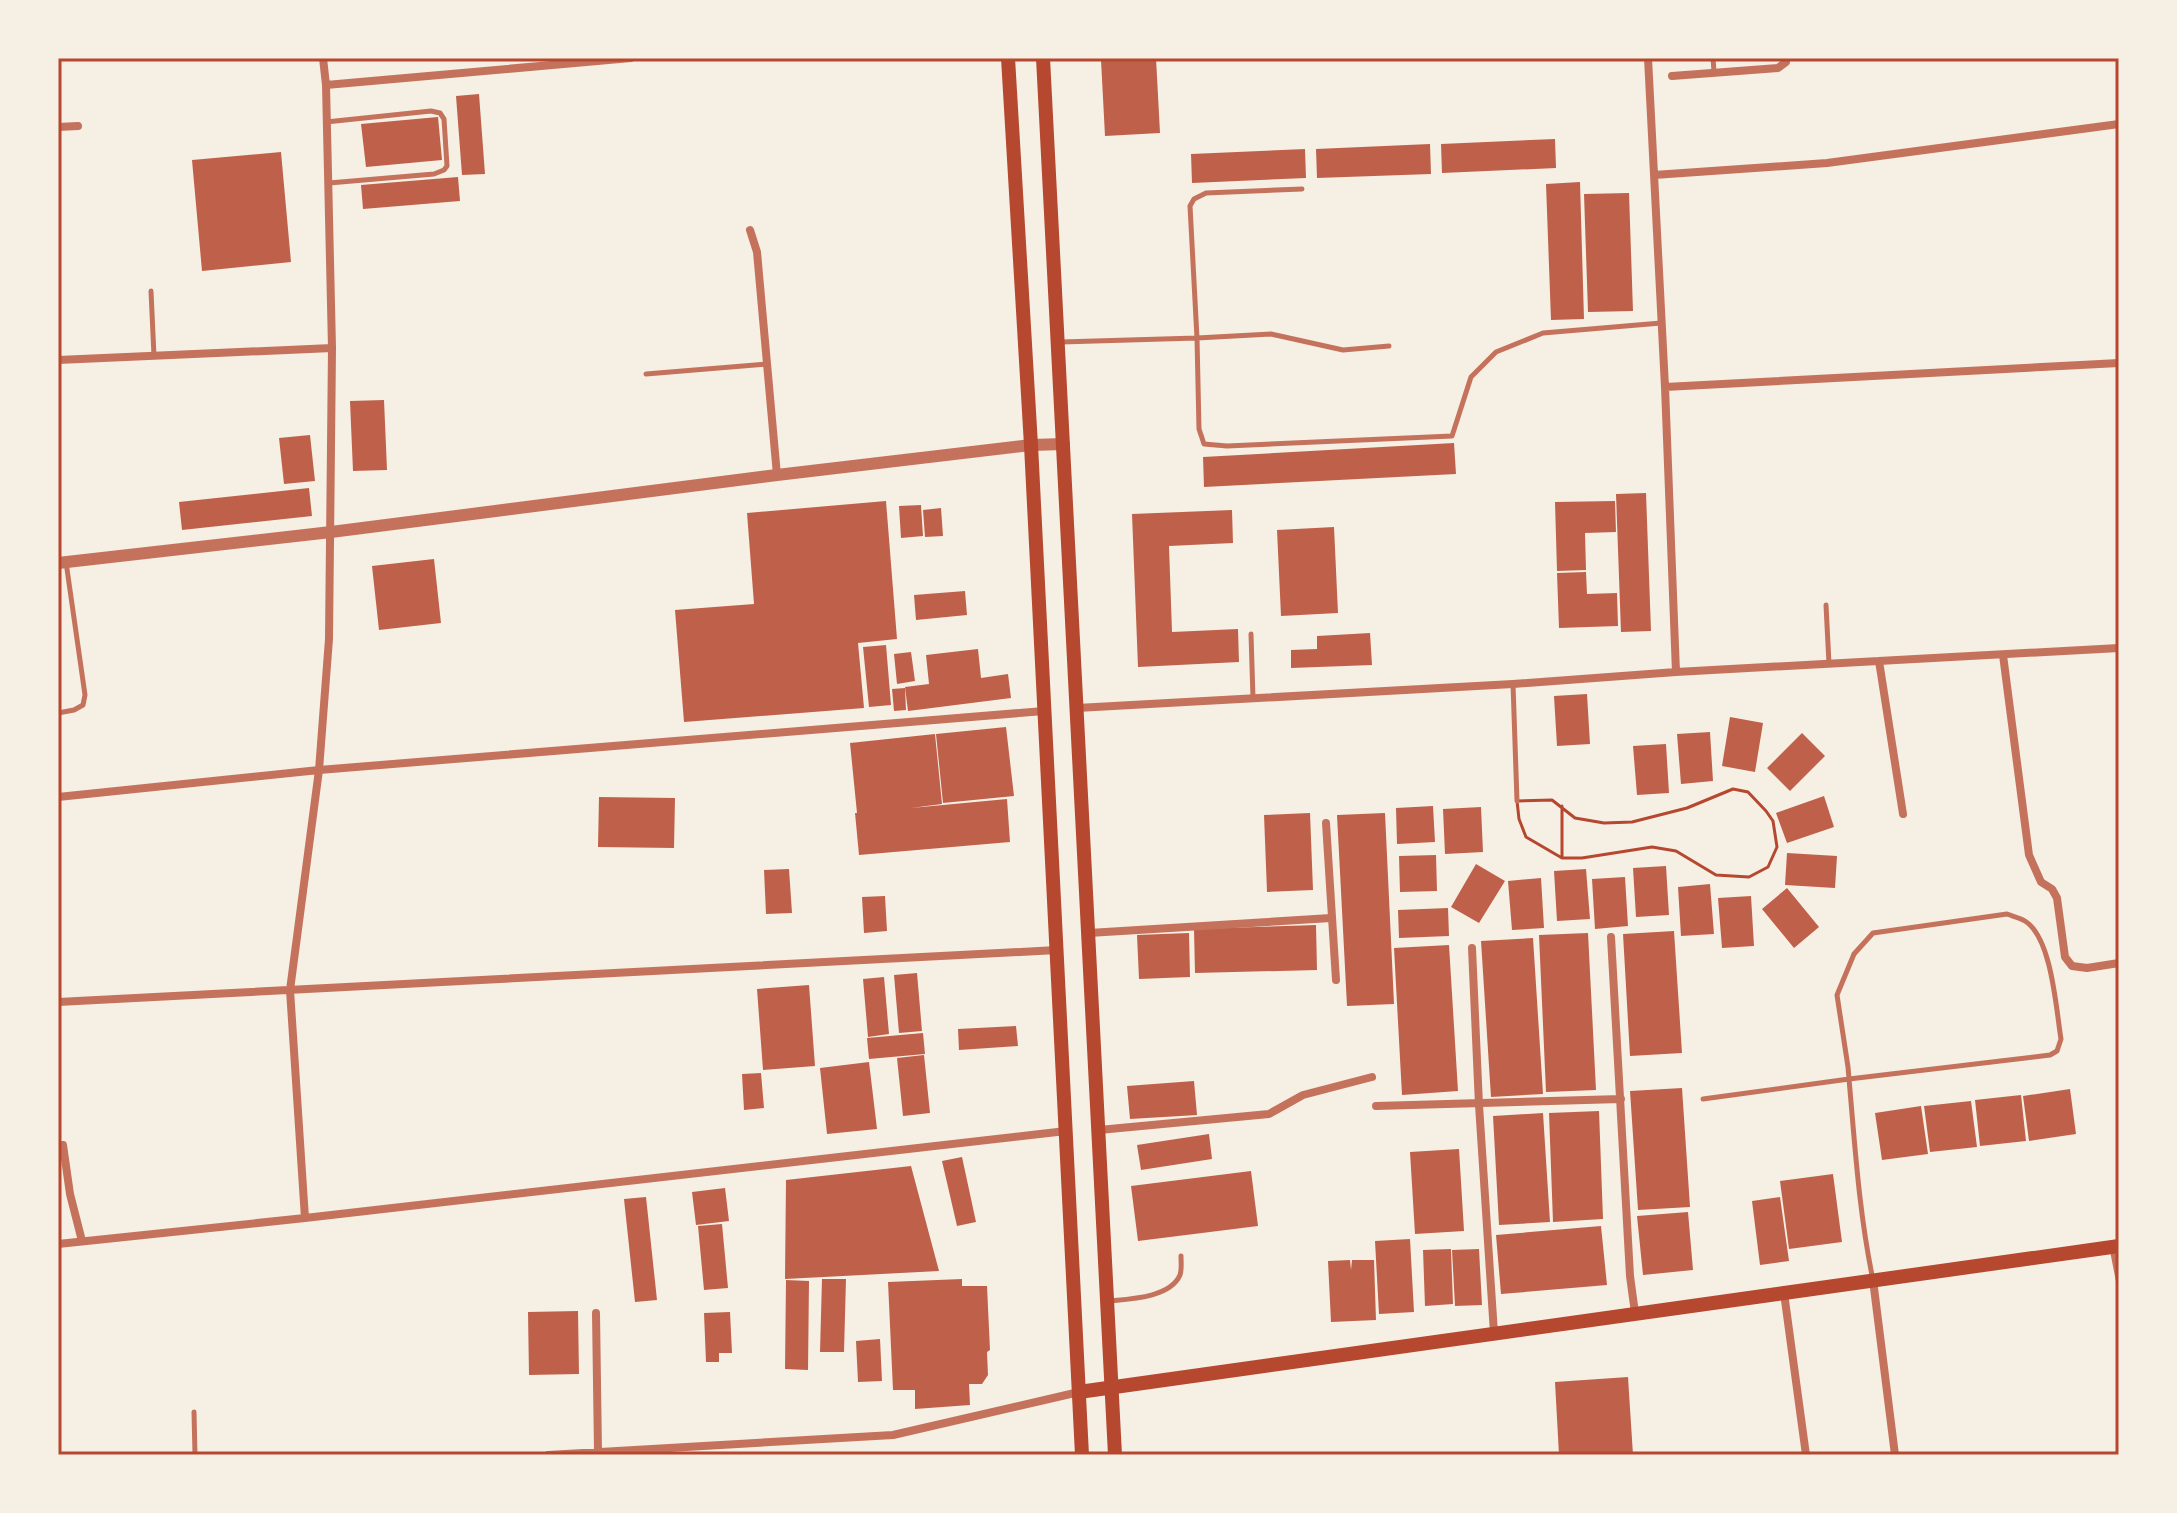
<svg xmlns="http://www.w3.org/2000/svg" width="2177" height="1513" viewBox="0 0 2177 1513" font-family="'Titillium Web',sans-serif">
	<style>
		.building { fill: #bf614a }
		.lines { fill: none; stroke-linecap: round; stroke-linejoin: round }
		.path { stroke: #b5482f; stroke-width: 3 }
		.service { stroke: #c5725c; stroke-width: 5 }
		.minor { stroke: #c5725c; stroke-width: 8 }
		.tertiary { stroke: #c5725c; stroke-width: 12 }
		.secondary { stroke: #b5482f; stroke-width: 14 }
		.primary { stroke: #b5482f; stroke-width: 14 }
		.neatline { fill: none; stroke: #b5482f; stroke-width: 3 }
	</style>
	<rect width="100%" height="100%" fill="#f6efe4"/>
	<path class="building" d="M1148 58H1156L1160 133 1105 136 1101 60Z
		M479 94 485 174 462 175 456 96Z
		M438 117 442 160 366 167 361 124Z
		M1555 139 1556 168 1442 173 1441 144Z
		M1430 144 1431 174 1317 178 1316 149Z
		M1305 149 1306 178 1192 183 1191 154Z
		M281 152 291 262 202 271 192 160Z
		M458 177 460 201 363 209 361 185Z
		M1580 182 1584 319 1551 320 1546 184Z
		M1629 193 1633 311 1588 312 1584 194Z
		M384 400 387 470 353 471 350 401Z
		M310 435 315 481 284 484 279 438Z
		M1454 443 1456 474 1204 487 1203 457Z
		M309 488 312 516 182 530 179 502Z
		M1646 493 1651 631 1621 632 1616 494Z
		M886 501 897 639 858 643 864 708 684 722 675 610 754 604 747 513Z
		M1615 501 1616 532 1585 533 1586 570 1557 571 1555 502Z
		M921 505 923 536 901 538 899 506Z
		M941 508 943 536 925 537 923 510Z
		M1232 510 1233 543 1169 546 1172 632 1238 629 1239 662 1138 667 1132 514Z
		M1334 527 1338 613 1281 616 1277 530Z
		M434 559 441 623 379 630 372 566Z
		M1586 572 1587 594 1617 593 1618 626 1559 628 1557 573Z
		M965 591 967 615 916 620 914 595Z
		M1370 633 1372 665 1291 668V650L1317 649V636Z
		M886 645 891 705 869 707 863 647Z
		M978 649 981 678 1008 674 1011 698 908 711 905 687 929 684 926 655Z
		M911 652 915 681 897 684 894 654Z
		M905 688 906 710 894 711 892 689Z
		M1587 694 1590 744 1557 746 1554 696Z
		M1730 717 1763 723 1755 772 1722 766Z
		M1006 727 1014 796 943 803 936 734Z
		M1710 732 1713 781 1681 784 1677 734Z
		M1802 733 1825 756 1790 791 1767 768Z
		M935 734 942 804 911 808 1007 799 1010 842 859 855 855 813H857L850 743Z
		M1666 744 1669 793 1637 795 1633 746Z
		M1824 796 1834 827 1787 843 1776 813Z
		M599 797 675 798 674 848 598 847Z
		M1433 806 1435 842 1397 844 1396 808Z
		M1481 807 1483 852 1445 854 1443 809Z
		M1310 813 1313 890 1267 892 1264 815Z
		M1385 813 1394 1004 1347 1006 1337 815Z
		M1787 853 1837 856 1835 888 1785 885Z
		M1436 855 1437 891 1400 892 1399 856Z
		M1476 864 1505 881 1479 923 1451 907Z
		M1666 866 1669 915 1636 917 1633 868Z
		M789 869 792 913 766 914 764 870Z
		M1586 869 1590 919 1557 921 1554 871Z
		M1625 877 1628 926 1595 929 1592 879Z
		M1541 878 1544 928 1512 930 1508 881Z
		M1710 884 1714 934 1681 936 1678 887Z
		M1787 888 1819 927 1794 948 1762 909Z
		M885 896 887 931 864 933 862 897Z
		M1751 896 1754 946 1722 948 1718 898Z
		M1448 908 1449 936 1399 938 1398 910Z
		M1316 925 1317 970 1195 973 1194 929Z
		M1674 931 1682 1053 1630 1056 1623 934Z
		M1189 933 1190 977 1139 979 1137 935Z
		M1588 933 1596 1090 1546 1092 1539 935Z
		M1533 938 1543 1094 1491 1097 1481 941Z
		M1449 945 1458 1091 1402 1095 1394 948Z
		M917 973 922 1031 899 1033 894 975Z
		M884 977 889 1034 868 1037 863 979Z
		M809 985 815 1066 763 1070 757 989Z
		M1016 1026 1018 1046 959 1050 958 1029Z
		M923 1033 925 1054 869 1059 867 1038Z
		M924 1055 930 1113 903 1116 897 1058Z
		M869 1062 877 1129 827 1134 820 1068Z
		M761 1073 764 1108 744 1110 742 1074Z
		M1194 1081 1197 1115 1130 1119 1127 1086Z
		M1682 1088 1690 1207 1638 1210 1630 1091Z
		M2070 1089 2076 1134 2029 1141 2023 1096Z
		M2021 1095 2026 1141 1980 1146 1975 1100Z
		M1971 1101 1977 1147 1930 1152 1924 1106Z
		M1921 1106 1928 1154 1882 1160 1875 1113Z
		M1599 1111 1603 1219 1553 1222 1549 1113Z
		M1543 1113 1550 1222 1499 1225 1493 1116Z
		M1209 1134 1212 1159 1141 1170 1137 1145Z
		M1459 1149 1464 1231 1415 1234 1410 1152Z
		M962 1157 976 1222 957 1226 942 1161Z
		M911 1166 939 1271 785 1279 786 1180Z
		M1251 1171 1258 1226 1138 1241 1131 1186Z
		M1833 1174 1842 1242 1789 1249 1780 1181Z
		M725 1188 729 1221 696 1225 692 1192Z
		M646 1197 657 1300 635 1302 624 1199Z
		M1780 1197 1789 1261 1760 1265 1752 1201Z
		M1688 1212 1693 1270 1643 1275 1637 1216Z
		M722 1224 728 1288 704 1290 698 1226Z
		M1601 1226 1607 1285 1501 1294 1496 1235Z
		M1410 1239 1414 1312 1379 1314 1375 1241Z
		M1451 1249 1453 1304 1425 1306 1423 1250Z
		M1479 1249 1482 1305 1455 1306 1452 1250Z
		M1350 1260 1351 1270 1352 1260H1374L1376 1320 1331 1322 1328 1261Z
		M822 1279H846L844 1352H820Z
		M962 1279V1286H987L990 1350 987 1352 988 1375 982 1384H969L970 1405 915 1409V1390H893L888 1282Z
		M786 1280 809 1281 808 1370 785 1369Z
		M578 1311 579 1374 529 1375 528 1312Z
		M730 1312 732 1353H719V1362H706L704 1313Z
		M880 1339 882 1381 858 1382 856 1341Z
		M1628 1377 1633 1455H1559L1555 1382Z"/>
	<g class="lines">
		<path class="path" d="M1733 789 1748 792 1766 811 1773 821 1777 847 1768 867 1749 877 1716 875 1676 851 1652 847 1582 858H1562L1526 837 1519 819 1517 801 1552 800 1575 818 1604 823 1632 822 1687 808Z
			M1562 858V806"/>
		<path class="service" d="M1713 58 1714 72
			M326 122 431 111 440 113 444 119 447 166 444 170 434 174 329 183
			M1302 189 1206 193 1194 199 1190 206 1197 338 1271 334 1343 350 1389 346
			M151 291 154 356
			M1061 342 1197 338 1199 429 1204 444 1227 446 1452 436 1471 377 1496 352 1543 333 1661 323
			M646 374 767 364
			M1826 605 1829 664
			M1251 634 1253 698
			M1513 684 1517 801
			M58 713 74 710 83 705 85 695 66 562
			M1703 1099 1849 1079 2050 1055 2057 1051 2061 1039C2056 1009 2052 938 2025 921 2020 918 2012 916 2007 914L1873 933 1854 954 1837 995 1848 1067 1849 1079C1855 1146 1859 1213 1873 1280
			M2112 1248 2119 1284
			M1108 1301C1129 1299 1170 1298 1180 1275 1182 1269 1181 1262 1181 1256
			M194 1412 195 1455"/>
		<path class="minor" d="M1648 58 1665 387 1676 672
			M1672 76 1778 68 1786 62 1785 58
			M326 85 631 58
			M58 127 78 126
			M1654 175 1827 163 2119 124
			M750 230 757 252 777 475
			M58 360 332 348
			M1665 387 2119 363
			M2003 655 2029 855 2041 882 2052 889 2057 898 2065 957 2072 966 2087 968 2119 963
			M1879 661 1903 814
			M1077 708 1513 684 1676 672 2119 648
			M58 797 319 770 1044 711
			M1326 823 1336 980
			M1089 933 1331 918
			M1611 937 1630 1276 1635 1313
			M1472 948 1479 1105 1494 1333
			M58 1002 1057 950
			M1376 1106 1621 1099
			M1099 1130 1269 1114 1303 1095 1372 1077
			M63 1145 70 1194 82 1241
			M305 1218 290 990 319 770 329 639 332 348 326 85 323 58
			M58 1244 305 1218 1066 1131
			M1873 1280 1895 1455
			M1784 1293 1806 1455
			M596 1313 598 1452
			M548 1455 893 1435 1079 1392
			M2118 1455H2119"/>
		<path class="tertiary" d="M58 563 331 532 777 475 1031 445 1064 444"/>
		<path class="secondary" d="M1079 1392 2119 1246"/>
		<path class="primary" d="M1008 58 1031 445 1082 1455
			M1043 58 1115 1455"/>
	</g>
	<rect width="2177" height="1513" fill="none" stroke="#f6efe4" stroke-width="120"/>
	<rect x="60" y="60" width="2057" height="1393" class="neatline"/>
</svg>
